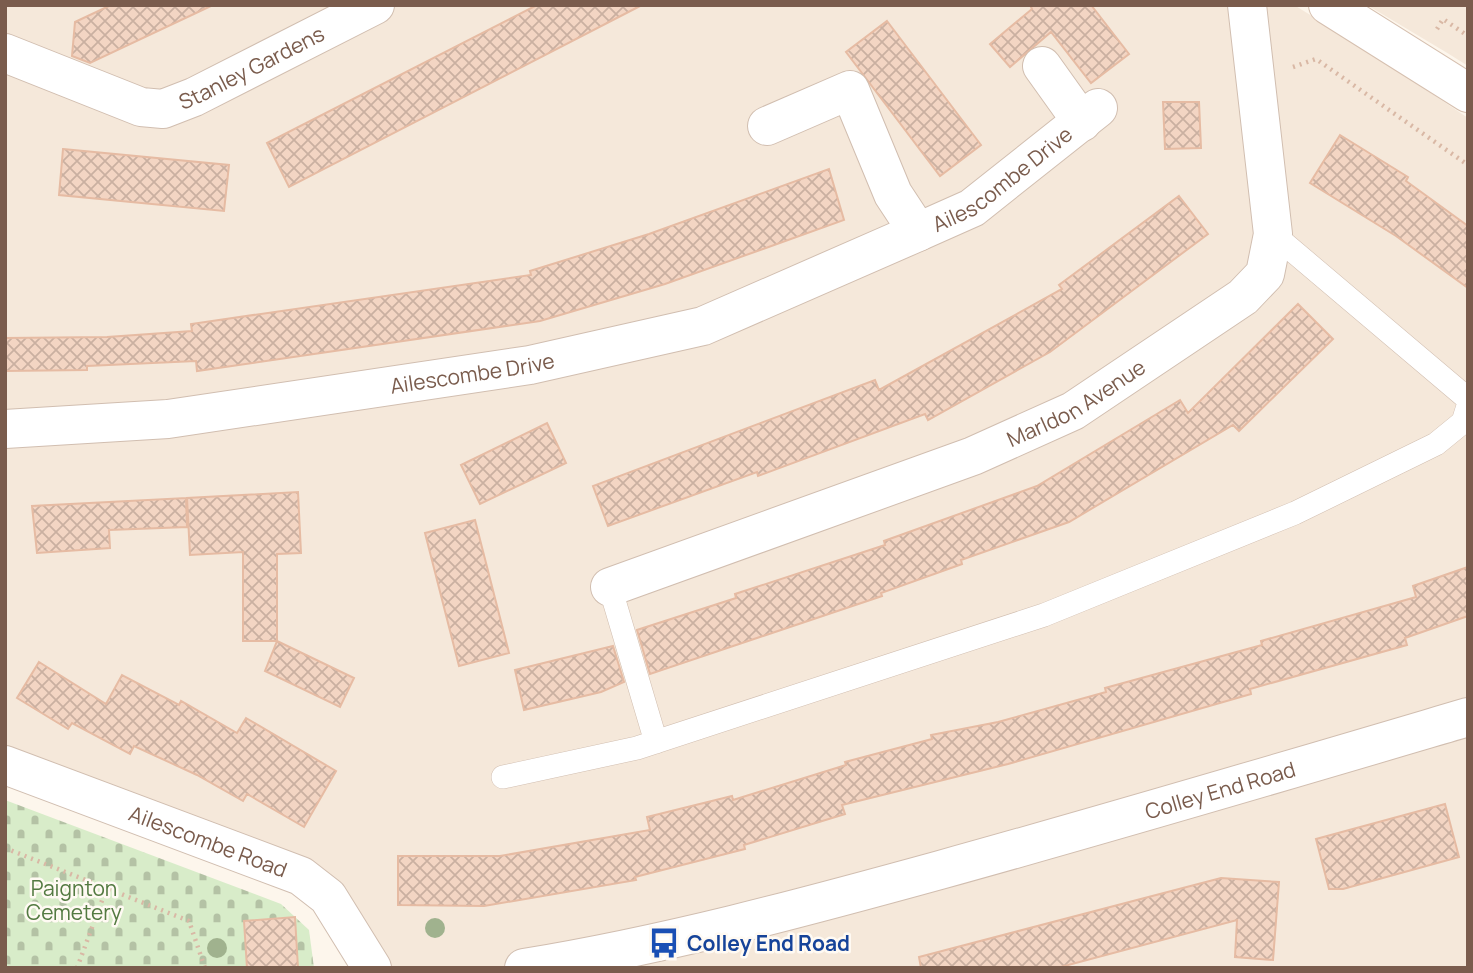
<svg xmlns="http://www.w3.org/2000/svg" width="1473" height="973" viewBox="0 0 1473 973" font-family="Manrope,sans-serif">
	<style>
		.residential { fill: #f5e8da }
		.cemetery { fill: url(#cemetery-stones) }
		.building { fill: url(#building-cross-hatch); stroke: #e6bba3; stroke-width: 2 }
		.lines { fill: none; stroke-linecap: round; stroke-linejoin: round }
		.service-casing { stroke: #d1beb0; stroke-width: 24 }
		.minor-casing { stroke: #d1beb0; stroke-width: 40 }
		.tertiary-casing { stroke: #d1beb0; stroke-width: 40 }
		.secondary-casing { stroke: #d6c0b0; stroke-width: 40 }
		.path { stroke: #d9b8a5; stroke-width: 4.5; stroke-dasharray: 2 5; stroke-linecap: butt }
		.service { stroke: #fff; stroke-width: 23 }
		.minor { stroke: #fff; stroke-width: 38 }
		.tertiary { stroke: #fff; stroke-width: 38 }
		.secondary { stroke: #fff; stroke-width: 38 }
		.tree { fill: #a0b28e }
		.labels { text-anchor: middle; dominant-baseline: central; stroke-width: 5; stroke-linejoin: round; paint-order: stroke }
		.street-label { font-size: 21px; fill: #7a5c4d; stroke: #fffaf3 }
		.park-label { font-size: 21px; fill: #537a41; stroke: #fffaf3 }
		.transit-label { font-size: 21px; font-weight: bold; fill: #164399; stroke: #fffaf3; text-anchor: start }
	</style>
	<defs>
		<pattern id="cemetery-stones" width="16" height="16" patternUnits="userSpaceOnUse" patternTransform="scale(1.75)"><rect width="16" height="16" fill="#d8ecc9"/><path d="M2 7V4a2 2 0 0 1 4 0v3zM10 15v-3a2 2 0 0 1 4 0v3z" fill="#b4c2a5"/></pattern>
		<pattern id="building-cross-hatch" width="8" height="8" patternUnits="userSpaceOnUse" patternTransform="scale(1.75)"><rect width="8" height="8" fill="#f3d5c3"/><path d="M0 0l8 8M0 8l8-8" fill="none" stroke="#cab0a1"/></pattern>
	</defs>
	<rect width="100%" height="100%" fill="#fdf6ec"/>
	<path class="residential" d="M5 5H1294L1361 46 1468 118V968H372L328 897 5 765Z
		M1367 5H1468V66L1449 54Z"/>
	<path class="cemetery" d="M5 800 281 904 309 930 314 968H5Z"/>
	<path class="building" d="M111 5H213L90 63 72 56 75 22Z
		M537 5H642L289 187 267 143Z
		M1030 5H1091L1129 54 1091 83 1051 32 1010 67 990 44 1032 9Z
		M887 21 981 145 940 176 846 52Z
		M1163 102H1199L1201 148 1165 149Z
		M1340 135 1408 177 1406 181 1468 226V288L1396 236 1310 183Z
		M63 149 229 165 224 211 59 195Z
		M829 169 844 220 665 284 540 321 197 371 196 361 87 366V370L5 371V338L107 337 192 331 191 324 531 275 530 271 649 234Z
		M1179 196 1208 234 1050 352 928 420 925 414 758 476 757 472 608 526 593 486 875 380 879 390 1062 289 1059 285Z
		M1298 304 1333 339 1239 431 1233 425 1069 522 961 560 962 564 881 593 882 596 650 674 637 630 736 598 735 594 885 545 884 541 1037 486 1180 400 1188 413Z
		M547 423 566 463 480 504 461 465Z
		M298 492 301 553 277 554V641H243V552L190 555 187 498Z
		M186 498 187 527 109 530 110 548 37 553 32 506Z
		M475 520 509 653 459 666 425 533Z
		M1468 567V616L1405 638 1407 645 1250 689 1251 694 1008 764 842 805 845 814 744 845 745 849 635 877 636 880 484 906 398 905V856H500L650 830 647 817 732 796 733 800 846 765 845 762 932 739 931 735 998 722 1106 692 1105 688 1262 645 1261 641 1416 597 1413 586Z
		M277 641 354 678 340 707 265 671Z
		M613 646 624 682 601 692 524 710 515 670Z
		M39 662 106 704 122 675 179 705 181 701 237 733 246 718 336 771 304 827 247 794 243 801 197 775 134 746 130 754 72 723 68 729 17 698Z
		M1445 804 1459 857 1343 889H1329L1316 839Z
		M1221 878 1279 882 1273 960 1235 957 1237 920 1057 968H921L919 957Z
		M295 917 298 968H247L244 921Z"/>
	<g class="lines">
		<g class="service-casing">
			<path id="service" d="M1273 234 1468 399
				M610 587 656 742
				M503 777 637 748 1044 615 1295 513 1436 444 1463 422 1468 406"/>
		</g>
		<g class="minor-casing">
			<g id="minor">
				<path id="s1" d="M5 53 141 107 163 109 194 97 375 5"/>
				<path d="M1042 66 1082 122"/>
				<path id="s2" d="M918 232 972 208 1098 108"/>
				<path id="s3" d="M5 429 168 419 530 365 703 326 918 232 893 194 850 90 767 126"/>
				<path id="s4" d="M610 587 973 456 1073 411 1243 297 1265 274 1273 234 1247 5"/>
				<path id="s5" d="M5 765 301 876 328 897 372 968"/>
			</g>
		</g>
		<g class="tertiary-casing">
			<g id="tertiary">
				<path id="s6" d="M524 968C665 945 802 908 940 870 1117 821 1292 769 1468 717"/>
			</g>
		</g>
		<g class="secondary-casing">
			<path id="secondary" d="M1328 5 1468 93"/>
		</g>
		<path class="path" d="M1437 29 1443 19 1468 36
			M1293 67 1316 59 1468 165
			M5 848 189 921 205 968
			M77 968 107 887"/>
		<use href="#service" class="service"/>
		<use href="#minor" class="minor"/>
		<use href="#tertiary" class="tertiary"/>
		<use href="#secondary" class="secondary"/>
	</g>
	<g class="tree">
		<circle cx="435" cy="928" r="10"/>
		<circle cx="217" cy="948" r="10"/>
	</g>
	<defs>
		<g id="bus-bare" transform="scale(2.415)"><path d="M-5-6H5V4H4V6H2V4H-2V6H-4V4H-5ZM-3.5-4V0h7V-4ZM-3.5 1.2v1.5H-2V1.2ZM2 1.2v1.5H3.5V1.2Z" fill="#1a4fb4" stroke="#fffaf3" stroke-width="2.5" paint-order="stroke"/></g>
	</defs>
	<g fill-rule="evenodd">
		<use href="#bus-bare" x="664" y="943"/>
	</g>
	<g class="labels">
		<g class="street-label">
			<text stroke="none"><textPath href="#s1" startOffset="266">Stanley Gardens</textPath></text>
			<text stroke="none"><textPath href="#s2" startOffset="100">Ailescombe Drive</textPath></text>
			<text stroke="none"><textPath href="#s3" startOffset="471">Ailescombe Drive</textPath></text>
			<text stroke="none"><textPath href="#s4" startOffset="502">Marldon Avenue</textPath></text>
			<text stroke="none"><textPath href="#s6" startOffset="719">Colley End Road</textPath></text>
			<text stroke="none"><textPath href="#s5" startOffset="217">Ailescombe Road</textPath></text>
		</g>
		<g class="park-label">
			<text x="74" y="888">Paignton<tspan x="74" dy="24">Cemetery</tspan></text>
		</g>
		<g class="transit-label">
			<text x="687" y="943">Colley End Road</text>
		</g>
	</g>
	<rect width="1473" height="973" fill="none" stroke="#7a5c4d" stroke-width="14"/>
</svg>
